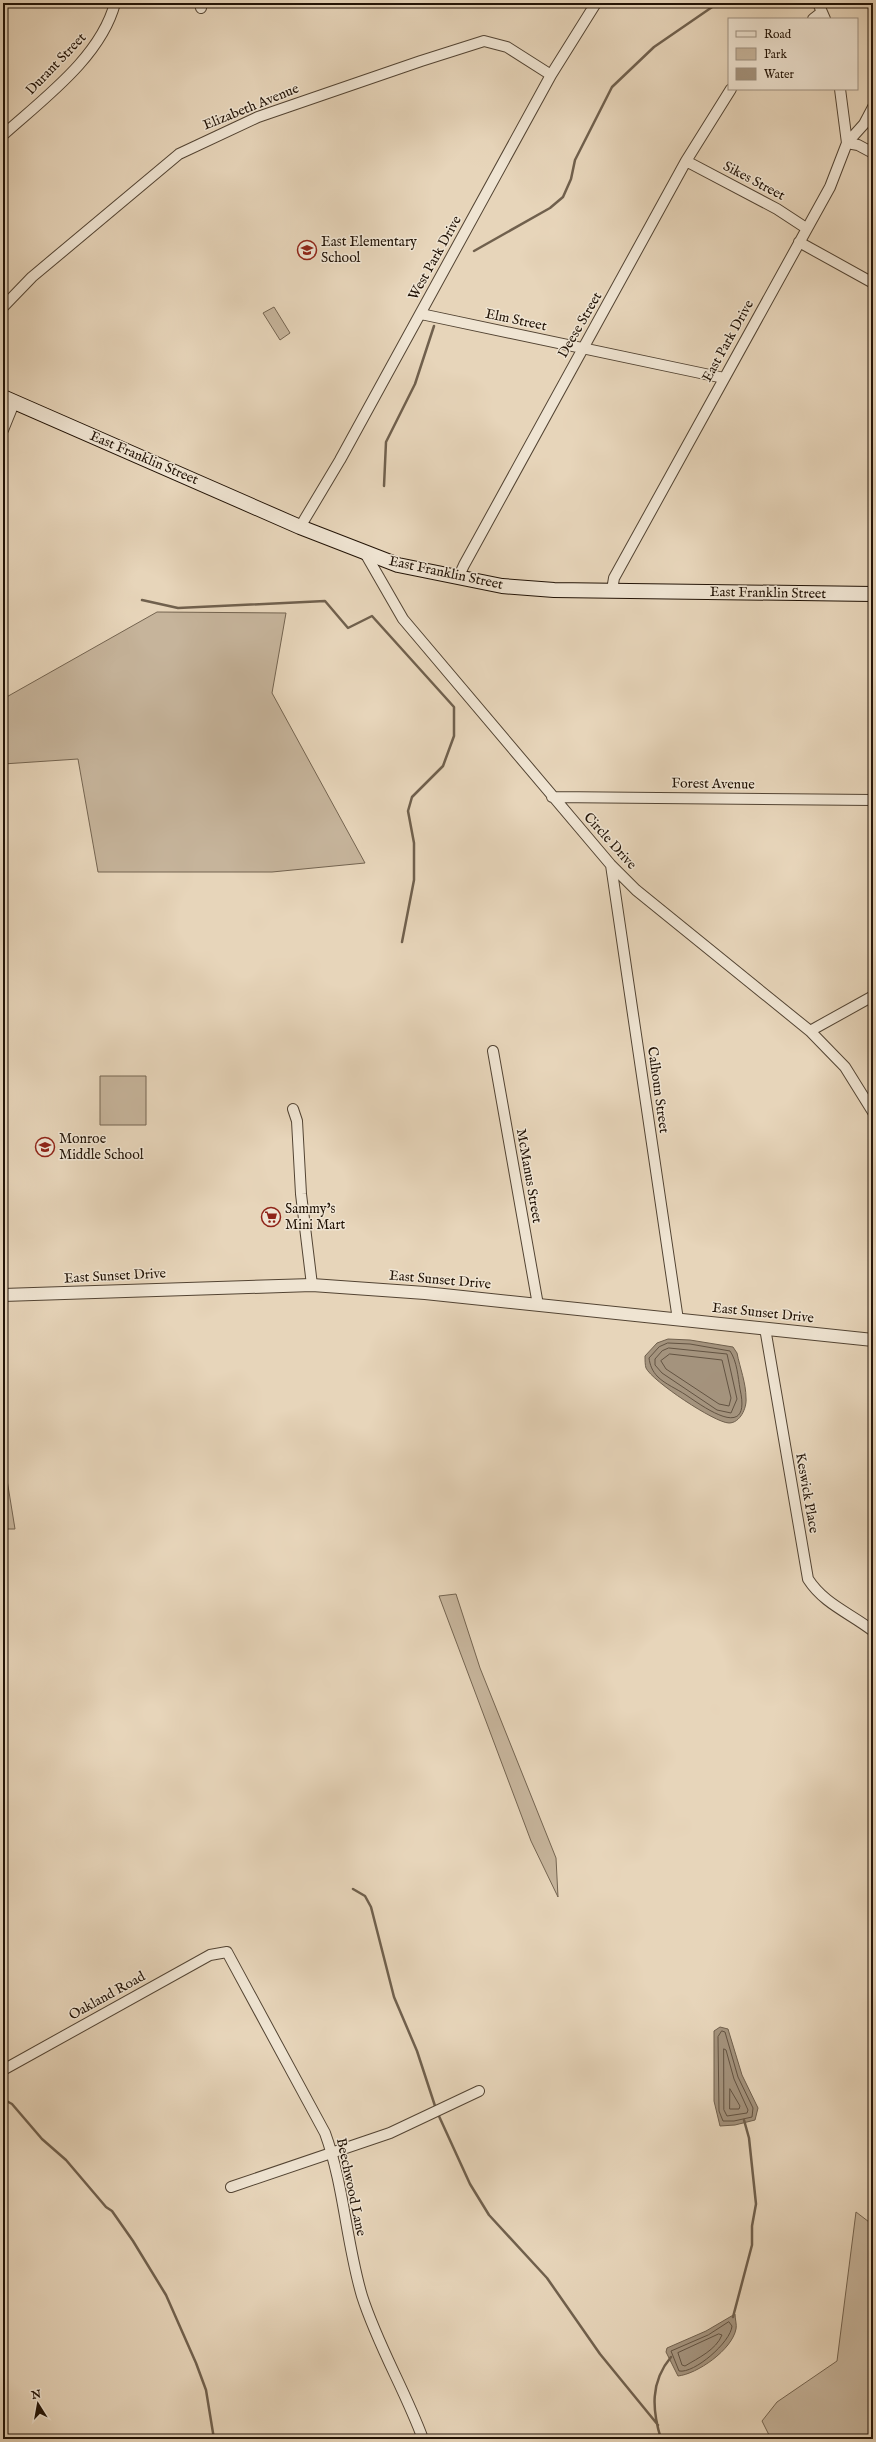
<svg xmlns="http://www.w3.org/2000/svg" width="876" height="2442" viewBox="0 0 876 2442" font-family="'IM FELL English',serif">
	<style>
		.green { fill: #c6b49b; stroke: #746450 }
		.water { fill: #a4937d; stroke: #70604d }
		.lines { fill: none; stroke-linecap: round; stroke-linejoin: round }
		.shore { stroke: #635342; stroke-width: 1 }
		.stream { stroke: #70604d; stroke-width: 2.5 }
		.minor-casing { stroke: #534433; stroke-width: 12 }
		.tertiary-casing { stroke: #534433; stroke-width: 14 }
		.secondary-casing { stroke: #221306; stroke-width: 16 }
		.minor { stroke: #efe4d2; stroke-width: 10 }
		.tertiary { stroke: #efe4d2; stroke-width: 12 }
		.secondary { stroke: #efe4d2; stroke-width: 14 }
		.labels { text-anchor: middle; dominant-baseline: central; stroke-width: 3; stroke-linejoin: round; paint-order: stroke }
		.street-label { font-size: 14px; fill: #221306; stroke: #efe4d2 }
		.poi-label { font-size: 14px; fill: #221306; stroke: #efe4d2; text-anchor: start }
	</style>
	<rect width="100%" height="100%" fill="#e7d5ba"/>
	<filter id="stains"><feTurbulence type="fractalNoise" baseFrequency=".005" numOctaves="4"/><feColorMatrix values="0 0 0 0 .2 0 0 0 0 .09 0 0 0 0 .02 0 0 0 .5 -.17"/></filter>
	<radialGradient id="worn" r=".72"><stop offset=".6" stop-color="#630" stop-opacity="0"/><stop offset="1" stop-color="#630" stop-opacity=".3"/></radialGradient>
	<path class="green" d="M274 307 290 333 280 340 263 313Z
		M157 612 286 613 272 693 365 863 272 872H98L78 759 3 764V699Z
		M100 1076H146V1125H100Z
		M3 1455 15 1529H3Z
		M456 1594 480 1668 556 1858 558 1897 531 1841 439 1596Z
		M856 2212 873 2225V2439H865L861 2436 850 2439H771L762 2421 777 2402 837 2361Z"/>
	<path class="water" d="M668 1339 690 1340 733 1347 737 1353C740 1368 746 1383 746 1398 747 1408 740 1423 729 1423 715 1423 652 1381 646 1368 645 1365 645 1360 645 1356L657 1343Z
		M720 2027 728 2029 742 2075 758 2108 755 2120 735 2125 720 2126 714 2101V2031Z
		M735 2314C735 2319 737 2325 736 2329 732 2350 697 2374 678 2376L666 2352 667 2348 706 2331Z"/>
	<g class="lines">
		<path class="shore" d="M668 1343 690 1344 730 1351C737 1361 738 1377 740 1389 752 1442 705 1408 686 1395 677 1389 665 1384 658 1377 652 1371 650 1365 649 1358L659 1347Z
			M669 1348 727 1354 737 1399 731 1413 717 1410 662 1373 655 1365V1359L662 1351Z
			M670 1354 722 1360 731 1398 729 1406 719 1404 666 1369 661 1361Z
			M722 2031 725 2032 738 2077 753 2108 752 2117 734 2121H723L719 2111 718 2037Z
			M724 2049 726 2050 734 2079 748 2110 747 2113 727 2116 724 2110Z
			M730 2089 740 2106 739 2109H730Z
			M729 2322 732 2326C731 2342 694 2374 679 2371L671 2351 708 2335Z
			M719 2334 722 2335C716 2350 698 2358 685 2366L682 2365 678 2353Z"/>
		<path class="stream" d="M474 251 550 208 563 197 571 179 575 160 612 87 654 47 718 3
			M384 486 386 442 415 384 434 326
			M142 600 178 608 325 601 348 628 372 616 454 707V736L443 766 412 797 408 811 414 843V880L402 942
			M353 1889 365 1896 371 1907 394 1997 417 2051 436 2109
			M3 2099 12 2104 42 2139 66 2160 106 2207 112 2211 133 2241 166 2295 196 2363 206 2390 214 2439
			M438 2114 470 2184 489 2215 547 2278 600 2354 658 2425
			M733 2317 752 2245V2226L756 2204 749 2138 744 2120
			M661 2439C652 2410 650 2382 671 2357"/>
		<g class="minor-casing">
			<path id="minor" d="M200 3 201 8
				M818 3 825 19
				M813 19 822 12
				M840 89 847 143 858 145 873 153
				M3 135C43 99 101 57 115 3
				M686 161 777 209 806 228
				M799 242 873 283
				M3 307 32 277 179 154 258 117 421 61 484 41 507 47 551 75
				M421 314 724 378
				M3 430 14 403
				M300 527 340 460 551 75 596 3
				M365 553 403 619 611 865 636 890 810 1031 845 1067 873 1112
				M458 578 464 565 686 161 731 89
				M612 590 614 578 830 187 847 143 864 124 873 107
				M552 797 873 800
				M611 865 678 1320
				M810 1031 873 996
				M493 1051 538 1305
				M293 1109 297 1121 301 1194 312 1285
				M765 1328 808 1579C824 1604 850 1613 873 1631
				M3 2070 210 1955 227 1952 325 2133C344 2185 346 2242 362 2296 378 2346 405 2390 423 2439
				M231 2187 390 2133 479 2091"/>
		</g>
		<g class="tertiary-casing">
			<path id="tertiary" d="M3 1295 312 1285 425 1293 873 1340"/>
		</g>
		<g class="secondary-casing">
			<path id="secondary" d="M3 397 300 527 398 565 502 586 554 590 873 594"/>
		</g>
		<use href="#minor" class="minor"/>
		<use href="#tertiary" class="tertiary"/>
		<use href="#secondary" class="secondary"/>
	</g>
	<defs>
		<g id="school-ring" transform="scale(1)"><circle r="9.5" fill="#efe4d2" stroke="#8f2418" stroke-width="1.5"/><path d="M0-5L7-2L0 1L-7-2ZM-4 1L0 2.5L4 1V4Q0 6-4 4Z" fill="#8f2418"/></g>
		<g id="supermarket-ring" transform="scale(1)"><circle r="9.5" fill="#efe4d2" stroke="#8f2418" stroke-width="1.5"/><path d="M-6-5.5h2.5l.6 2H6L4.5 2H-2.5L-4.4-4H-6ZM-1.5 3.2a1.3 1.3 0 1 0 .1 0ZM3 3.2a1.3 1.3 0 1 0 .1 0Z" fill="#8f2418"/></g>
	</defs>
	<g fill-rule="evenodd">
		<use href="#school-ring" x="307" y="250"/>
		<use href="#school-ring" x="45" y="1147"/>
		<use href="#supermarket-ring" x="271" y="1217"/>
	</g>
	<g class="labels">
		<g class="street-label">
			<text transform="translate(56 64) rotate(-46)">Durant Street</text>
			<text transform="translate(251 107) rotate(-22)">Elizabeth Avenue</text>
			<text transform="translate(754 181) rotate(28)">Sikes Street</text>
			<text transform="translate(435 258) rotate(-61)">West Park Drive</text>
			<text transform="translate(516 320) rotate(12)">Elm Street</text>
			<text transform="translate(580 325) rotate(-60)">Deese Street</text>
			<text transform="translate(728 341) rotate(-61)">East Park Drive</text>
			<text transform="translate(144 458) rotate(23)">East Franklin Street</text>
			<text transform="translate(446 573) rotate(12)">East Franklin Street</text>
			<text transform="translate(768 593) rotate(1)">East Franklin Street</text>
			<text transform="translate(713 784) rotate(1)">Forest Avenue</text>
			<text transform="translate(610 841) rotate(48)">Circle Drive</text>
			<text transform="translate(658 1090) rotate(82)">Calhoun Street</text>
			<text transform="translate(529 1176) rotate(80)">McManus Street</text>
			<text transform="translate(115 1276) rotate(-3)">East Sunset Drive</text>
			<text transform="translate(440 1280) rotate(5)">East Sunset Drive</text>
			<text transform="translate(763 1313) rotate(6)">East Sunset Drive</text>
			<text transform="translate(807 1493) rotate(80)">Keswick Place</text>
			<text transform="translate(107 1996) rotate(-29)">Oakland Road</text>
			<text transform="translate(351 2187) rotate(78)">Beechwood Lane</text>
		</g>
		<g class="poi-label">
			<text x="321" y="242">East Elementary<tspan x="321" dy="16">School</tspan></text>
			<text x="59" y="1139">Monroe<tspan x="59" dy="16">Middle School</tspan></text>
			<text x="285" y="1209">Sammy's<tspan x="285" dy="16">Mini Mart</tspan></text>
		</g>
	</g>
	<rect width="876" height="2442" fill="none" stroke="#e7d5ba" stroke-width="16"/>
	<rect x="4" y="4" width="868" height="2434" fill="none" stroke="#221306" stroke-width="2"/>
	<rect x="8" y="8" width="860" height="2426" fill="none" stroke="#221306"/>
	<rect x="728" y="18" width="130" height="72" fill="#efe4d2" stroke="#9d9080"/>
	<rect x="736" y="31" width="20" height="6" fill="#efe4d2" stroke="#9d9080"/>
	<text x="764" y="38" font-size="12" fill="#221306">Road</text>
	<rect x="736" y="48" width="20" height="12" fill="#c6b49b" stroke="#9d9080"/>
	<text x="764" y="58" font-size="12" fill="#221306">Park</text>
	<rect x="736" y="68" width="20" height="12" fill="#a4937d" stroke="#9d9080"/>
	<text x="764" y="78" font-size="12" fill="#221306">Water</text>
	<g transform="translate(38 2404) rotate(349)" stroke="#efe4d2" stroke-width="3" paint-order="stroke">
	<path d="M0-3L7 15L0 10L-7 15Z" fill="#221306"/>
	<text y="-6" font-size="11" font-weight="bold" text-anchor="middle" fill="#221306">N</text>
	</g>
	<rect width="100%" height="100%" filter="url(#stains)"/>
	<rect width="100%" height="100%" fill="url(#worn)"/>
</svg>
